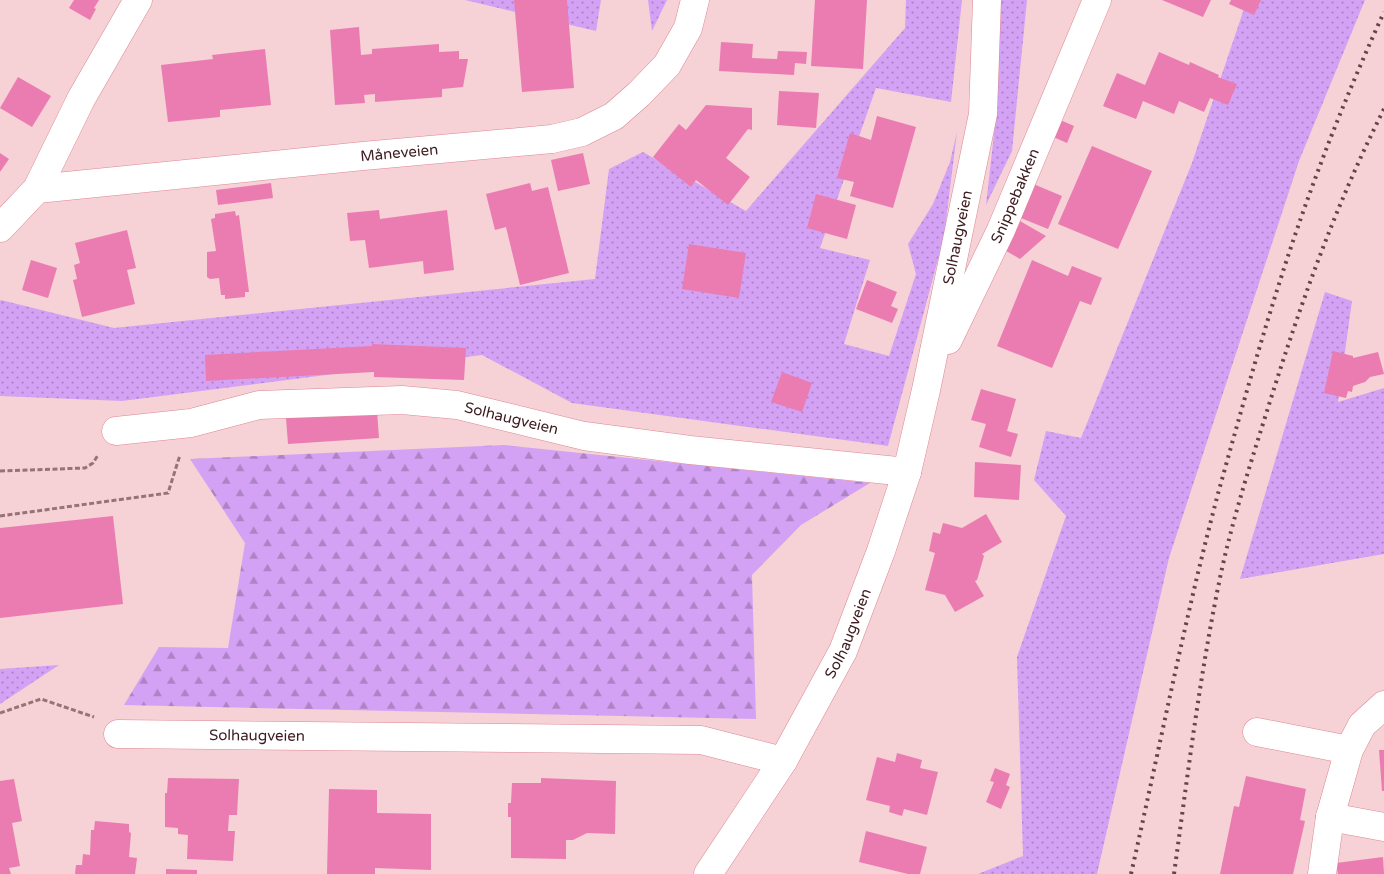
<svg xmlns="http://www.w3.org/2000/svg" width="1384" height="874" viewBox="0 0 1384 874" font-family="'Varela Round',sans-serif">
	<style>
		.grass { fill: url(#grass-dots) }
		.forest { fill: url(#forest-firs) }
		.building { fill: #eb7cb1 }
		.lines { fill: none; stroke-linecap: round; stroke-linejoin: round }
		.minor-casing { stroke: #dd8793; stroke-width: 29 }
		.path { stroke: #967377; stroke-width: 3; stroke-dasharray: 5 2.5; stroke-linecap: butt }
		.minor { stroke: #fff; stroke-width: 28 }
		.rail { stroke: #654347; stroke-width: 4; stroke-dasharray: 2.5 5; stroke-linecap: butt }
		.labels { text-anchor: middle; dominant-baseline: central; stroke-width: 4.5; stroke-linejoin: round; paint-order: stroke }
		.street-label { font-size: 15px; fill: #3c1b20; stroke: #f7e4e5 }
	</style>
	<defs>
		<pattern id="grass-dots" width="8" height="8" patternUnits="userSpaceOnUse" patternTransform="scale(1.25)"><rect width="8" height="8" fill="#d4a2f4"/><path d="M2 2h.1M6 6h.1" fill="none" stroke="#ad83c5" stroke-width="1.8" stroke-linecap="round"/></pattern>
		<pattern id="forest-firs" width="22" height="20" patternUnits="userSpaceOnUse" patternTransform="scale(1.25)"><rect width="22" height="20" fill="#d4a2f4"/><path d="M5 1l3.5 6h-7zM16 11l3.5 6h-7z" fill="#ad83c5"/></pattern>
	</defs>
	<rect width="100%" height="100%" fill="#f6d1d5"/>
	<path class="grass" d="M465 0H601L596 31Z
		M648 0H667L652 31Z
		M906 0H962L951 102 876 88 820 248 870 260 844 344 889 356 916 274 908 244 933 204 950 162 957 132 944 237 888 446 572 403 482 355 122 401 0 396V301L1 300 114 328 595 279 609 169 643 152 746 211 905 28Z
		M998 0H1027L1012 151 986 205 996 116Z
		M1247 0H1365L1299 161 1169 558 1097 874H978L1023 856 1017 657 1066 516 1034 480 1046 431 1081 438 1192 163Z
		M1325 292 1352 301 1338 402 1384 388V554L1240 579Z
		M59 665 0 704V669Z"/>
	<path class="forest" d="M504 445 870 483 801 525 752 575 756 719 124 705 159 647 228 648 245 543 190 459Z"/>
	<path class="building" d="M74 0H99L94 8 96 9 90 20 69 8Z
		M514 0H567L574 88 522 92Z
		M815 0H867L863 69 811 66Z
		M1162 0H1211L1203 17Z
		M1231 0H1261L1254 15 1229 4Z
		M359 27 361 55 372 54V49L439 44V52L459 51V59H468L463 87 442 89V97L375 102V94L364 95 365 103 335 105 330 30Z
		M721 42 753 44 752 58 777 59 778 51 807 52 806 64 795 63 794 75 719 71Z
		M265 49 271 105 220 110V117L168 122 161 65 213 59 212 55Z
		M1159 52 1189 65 1190 62 1219 75 1218 77 1237 84 1228 105 1210 98 1204 112 1179 101 1174 114 1143 101 1136 119 1103 106 1117 73 1145 85Z
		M18 77 51 96 32 127 0 108Z
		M779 91 819 93 816 128 777 125Z
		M706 105 752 108V130L748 129 726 158 750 177 728 205 696 180 691 187 653 157 679 124 686 130Z
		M877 116 916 127 893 208 850 196 854 182 837 178 850 133 871 140Z
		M1058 119 1074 126 1067 143 1051 136Z
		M1092 146 1152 171 1118 249 1058 224Z
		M0 153 9 159 0 172Z
		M583 153 590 184 558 191 551 160Z
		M271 183 273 198 218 205 216 190Z
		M530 183 532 191 548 187 569 273 520 285 506 227 495 230 486 194Z
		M1031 183 1062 196 1048 229 1016 216Z
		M816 194 856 205 847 239 807 228Z
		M379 210 380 219 447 210 454 270 424 274 423 261 369 268 365 240 350 241 347 213Z
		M235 211 236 216 239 215 249 292H245V297L225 299V295H221L219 278 210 279 207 277V252L216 251 211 219 215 218V214Z
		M1013 217 1046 236 1020 259 996 245Z
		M127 230 136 268 127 270 135 304 82 317 73 280 77 279 74 265 80 263 75 243Z
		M689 244 746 253 739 298 682 289Z
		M31 260 57 268 48 298 22 290Z
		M1032 260 1068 276 1072 266 1102 278 1091 305 1080 301 1052 368 997 346Z
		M867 280 897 292 891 306 898 309 892 323 856 309Z
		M372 344 466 348 464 380 374 377V372L206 381 205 355 372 346Z
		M1333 351 1353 356V358L1378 352 1384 374 1370 377 1365 382 1353 386 1352 392 1348 391 1346 398 1324 393Z
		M782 372 812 383 802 412 771 402Z
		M981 389 1016 399 1007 431 1018 434 1011 457 979 447 986 424 971 420Z
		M377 411 379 438 288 444 286 418Z
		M975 462 1021 465 1019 500 974 497Z
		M986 514 1002 542 982 554 984 556 977 580 975 581 984 596 955 612 945 595 925 590 935 553 929 551 933 532 940 534 943 523 962 528Z
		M113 516 123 604 0 618V528Z
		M1379 750H1384V791H1382Z
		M897 753 922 760 920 768 938 772 927 815 904 809 902 816 889 812 890 806 866 800 877 757 895 762Z
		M995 768 1010 774 1006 785 1010 787 1001 809 986 802 994 782 990 781Z
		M1246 776 1306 789 1300 820 1305 821 1293 874H1220L1234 806 1239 807Z
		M168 778 239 779 237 815H229L228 831H235L233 861 187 859 188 835 178 834V828L165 827V793H167Z
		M541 778 616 781 615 834 587 833 573 840H566V859L511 858V817H508V803H511L512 783H541Z
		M14 779 22 821 12 823 20 866 9 868 11 874H0V781Z
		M329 789 377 790V813L431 814V870L375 868V874H327Z
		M95 821 129 824V832L131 833 129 857 137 858 135 874H75L76 865H82L83 854 90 855 91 830H94Z
		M866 831 927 847 920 874H908L859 862Z
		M1383 857 1384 874H1338L1336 863Z
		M166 869 197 870V874H166Z"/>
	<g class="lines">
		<g class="minor-casing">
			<g id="minor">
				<path id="s1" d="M37 189 363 156 552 139 582 132 614 116 639 94 667 65 688 28 695 0"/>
				<path d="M0 228 37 189 81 99 138 0"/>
				<path id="s2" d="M948 340 1001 230 1097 0"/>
				<path id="s3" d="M116 431 191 423 259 405 402 400 457 405 584 436 690 450 907 472"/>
				<path d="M1257 732 1349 750"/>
				<path id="s4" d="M118 734 701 740 783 761"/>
				<path d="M1330 817 1384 827"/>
				<path id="s5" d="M708 874 783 761 843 651 881 551 907 472 926 390 983 114 987 0"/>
				<path d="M1322 874 1330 817 1349 750 1362 725 1384 705"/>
			</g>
		</g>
		<path class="path" d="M0 471 85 468 93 463 98 455
			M0 516 168 493 180 455
			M0 713 41 699 94 717"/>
		<use href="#minor" class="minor"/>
		<path class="rail" d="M1131 874C1160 746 1185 617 1219 490 1248 386 1277 281 1315 179 1336 122 1359 67 1384 12
			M1174 874C1188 773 1200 673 1221 573 1233 518 1250 465 1267 411 1299 308 1335 206 1384 109"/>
	</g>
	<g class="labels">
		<g class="street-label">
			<text stroke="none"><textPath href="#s1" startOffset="364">Måneveien</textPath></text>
			<text stroke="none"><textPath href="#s2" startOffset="159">Snippebakken</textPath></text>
			<text stroke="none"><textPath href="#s5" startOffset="691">Solhaugveien</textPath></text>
			<text stroke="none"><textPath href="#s3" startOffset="400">Solhaugveien</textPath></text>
			<text stroke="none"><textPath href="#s5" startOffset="279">Solhaugveien</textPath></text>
			<text stroke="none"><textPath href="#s4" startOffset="139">Solhaugveien</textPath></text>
		</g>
	</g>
</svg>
